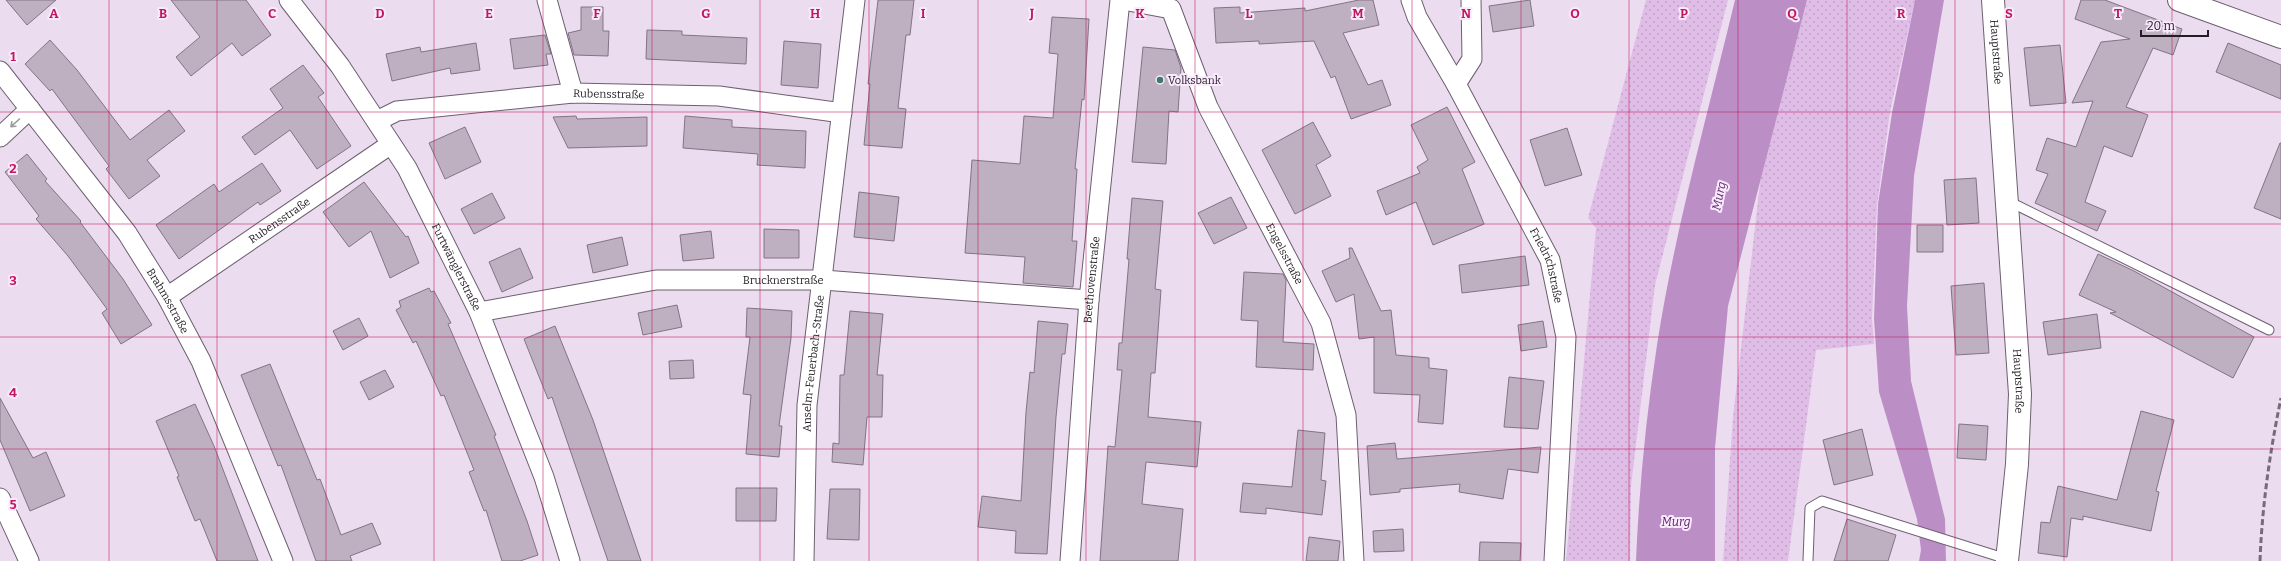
<svg xmlns="http://www.w3.org/2000/svg" width="2281" height="561" viewBox="0 0 2281 561" font-family="Bitter,serif">
	<style>
		.grass { fill: url(#grass-dots) }
		.water { fill: #bc8ec6 }
		.building { fill: #beafc1; stroke: #827485 }
		.lines { fill: none; stroke-linecap: round; stroke-linejoin: round }
		.lane-casing { stroke: #6c5f6f; stroke-width: 11 }
		.street-casing { stroke: #6c5f6f; stroke-width: 21 }
		.secondary-casing { stroke: #6c5f6f; stroke-width: 24 }
		.lane { stroke: #fff; stroke-width: 9 }
		.street { stroke: #fff; stroke-width: 19 }
		.secondary { stroke: #fff; stroke-width: 22 }
		.rail { stroke: #766c78; stroke-width: 3; stroke-dasharray: 6 3; stroke-linecap: butt }
		.oneway { stroke: #9c999c }
		.grid { fill: none; stroke: #c2185b; stroke-width: 1; stroke-opacity: 0.55 }
		.poi-dot { fill: #3d7b68; stroke: #faeafd; stroke-width: 1.5 }
		.labels { text-anchor: middle; dominant-baseline: central; stroke-width: 4; stroke-linejoin: round; paint-order: stroke }
		.street-label { font-size: 11px; fill: #221c23; stroke: #faeafd }
		.poi-label { font-size: 11px; fill: #221c23; stroke: #faeafd; text-anchor: start }
		.water-label { font-size: 12px; font-style: italic; fill: #5b2267; stroke: #faeafd }
		.grid-label { font-size: 13px; text-anchor: middle; font-weight: bold; fill: #c2185b; stroke: #faeafd; stroke-width: 4; stroke-linejoin: round; paint-order: stroke }
	</style>
	<defs>
		<pattern id="grass-dots" width="8" height="8" patternUnits="userSpaceOnUse"><rect width="8" height="8" fill="#dfbde6"/><path d="M2 2h.1M6 6h.1" fill="none" stroke="#bfa2c5" stroke-width="1.8" stroke-linecap="round"/></pattern>
	</defs>
	<rect width="100%" height="100%" fill="#ecdcf0"/>
	<path class="grass" d="M1646 0H1728L1655 285 1631 486 1630 561H1566L1596 228 1588 218Z
		M1807 0H1915L1890 112 1877 205 1872 318 1874 344 1816 350 1788 561H1723L1733 417 1762 167Z"/>
	<path class="water" d="M1735 0H1807L1728 306 1715 448V561H1636C1639 488 1646 417 1657 345 1675 229 1708 113 1735 0Z
		M1915 0H1944L1914 176 1907 306 1911 381 1945 519 1946 561H1919L1921 550 1917 519 1879 392 1874 319 1878 204 1892 113Z"/>
	<path class="building" d="M6 0H56L27 25Z
		M171 0H246L271 35 242 56 232 43 191 76 176 57 200 37Z
		M878 0H914L910 35H906L898 108 906 109 902 148 864 145 870 84H868Z
		M1359 0H1373L1379 25 1343 33 1368 85 1382 80 1391 105 1351 119 1335 76 1331 78 1314 41 1259 44V41L1216 43 1214 8 1240 7V13L1305 8V11Z
		M1530 0 1534 26 1493 32 1489 6Z
		M2081 0H2105L2182 29 2173 55 2153 48 2126 107 2148 115 2132 157 2104 146 2085 202 2106 211 2097 231 2035 203 2048 174 2036 170 2047 138 2076 147 2093 101 2072 103 2101 42 2130 39 2075 19Z
		M581 7H603V31H609L608 56 574 55 568 33 581 30Z
		M1052 17 1089 19 1084 100 1082 99 1075 169H1077L1072 241H1077L1073 287 1023 283 1025 257 965 253 972 160 1020 164 1024 116 1053 118 1058 54 1049 53Z
		M647 30 682 31V35L747 38 746 64 646 59Z
		M545 35 551 54H546L548 65 514 69 510 39Z
		M50 40 77 70 130 140 169 110 185 131 147 160 160 176 129 199 106 169 109 166 52 89 50 91 25 64Z
		M784 41 821 44 818 88 781 85Z
		M476 43 480 70 451 74 450 68 392 81 386 54 420 47 421 52Z
		M2228 43 2281 65V99L2216 72Z
		M2060 45 2066 103 2030 106 2024 48Z
		M1143 47 1175 50 1181 68 1178 112 1169 111 1166 164 1132 162Z
		M303 65 324 93 318 97 351 146 317 169 290 130 255 155 242 137 283 108 270 89Z
		M1447 107 1475 162 1462 169 1484 224 1433 245 1416 202 1386 215 1377 191 1420 173 1417 167 1428 160 1411 125Z
		M576 116 577 119 647 117V146L568 148 553 117Z
		M685 116 732 120V127L806 131 805 168 757 165 758 154 683 148Z
		M1313 122 1331 156 1316 165 1331 196 1295 214 1262 150Z
		M465 127 481 162 445 179 429 143Z
		M1567 128 1582 175 1545 186 1530 140Z
		M2280 143H2281V219L2254 208Z
		M27 154 47 179 45 181 81 221 80 222 123 279 152 325 121 344 102 313 107 309 68 256 36 219 39 216 5 172Z
		M262 163 281 191 260 205 258 202 179 259 156 225 214 184 219 192Z
		M1976 178 1979 223 1947 225 1944 180Z
		M364 182 406 237 408 236 419 263 390 278 371 231 349 247 323 212Z
		M859 192 899 197 894 241 854 237Z
		M492 193 505 218 474 234 461 209Z
		M1231 197 1247 228 1214 244 1198 213Z
		M1132 198 1163 201 1155 289 1161 290 1155 373H1151L1148 417 1201 422 1197 467 1146 462 1142 504 1183 509 1178 561H1100L1108 446 1115 447 1122 370H1117L1119 343H1122L1129 259H1127Z
		M1917 225H1943V252H1917Z
		M764 229 799 230V258H764Z
		M711 231 714 258 683 261 680 235Z
		M622 237 628 265 593 273 587 245Z
		M520 248 533 278 502 292 489 262Z
		M1349 248H1352L1381 311 1391 310 1396 355 1429 358V368L1447 370 1443 424 1418 422 1420 395 1374 393V337L1359 339 1354 294 1336 302 1322 271 1350 258Z
		M2098 254 2134 271 2254 337 2233 378 2110 313 2116 312 2079 295Z
		M1525 256 1529 285 1462 293 1459 265Z
		M1244 272 1283 274 1286 280 1283 342 1314 344 1313 370 1256 367 1258 321 1241 320Z
		M1984 283 1989 353 1956 355 1951 286Z
		M429 288 431 292 434 291 451 323 448 324 496 435 494 436 527 521 538 555 520 561H502L486 510 484 511 469 472 474 470 444 395 441 396 416 341 413 343 396 310 401 307 399 301Z
		M677 305 682 327 643 335 638 313Z
		M747 308 792 311 791 338 779 426H782L779 457 746 454 751 395 743 394 750 337H746Z
		M850 311 883 314 877 375H883L882 417H867L863 465 832 462 833 443 839 444 840 375H844Z
		M2097 314 2101 348 2048 355 2043 322Z
		M359 318 368 336 343 350 333 331Z
		M1038 321 1068 324 1065 354H1062L1056 417 1047 554 1015 553 1016 531 978 527 982 496 1021 501 1026 412 1030 372 1034 373Z
		M1543 321 1547 347 1521 351 1518 325Z
		M555 326 593 420 641 561H608L552 397 548 399 524 339Z
		M693 360 694 378 670 379 669 361Z
		M270 364 317 480 320 479 341 535 372 523 381 544 350 556 352 561H316L281 465 278 466 241 375Z
		M385 370 394 387 369 400 360 382Z
		M1509 377 1544 381 1538 429 1504 427Z
		M0 398 33 458 46 452 65 496 30 511 0 440Z
		M195 404 214 446 258 561H217L200 519 195 521 177 477 179 476 156 421Z
		M2141 411 2174 420 2156 491 2159 492 2151 531 2083 516V520L2071 518 2067 557 2038 553 2041 522 2050 523 2058 486 2117 500Z
		M1959 424 1988 426 1986 460 1957 458Z
		M1862 429 1873 475 1834 485 1823 440Z
		M1298 430 1325 433 1321 480 1326 481 1322 515 1266 508V514L1240 512 1243 483 1292 487Z
		M1395 443 1397 459 1541 447 1538 473 1508 469 1503 499 1459 492 1460 484 1400 489V492L1370 495 1367 446Z
		M736 488H777L776 521H736Z
		M830 489H860L859 540 827 539Z
		M1847 519 1896 535 1888 561H1834Z
		M1403 529 1404 551 1374 552 1373 531Z
		M1309 537 1340 541 1338 561H1306Z
		M1480 542 1521 543 1520 561H1479Z"/>
	<g class="lines">
		<g class="lane-casing">
			<path id="lane" d="M2008 201 2269 330
				M1808 561 1810 508 1822 501 2007 559"/>
		</g>
		<g class="street-casing">
			<g id="street">
				<path id="s1" d="M289 0 340 66 407 168 479 312 544 477 570 561"/>
				<path d="M547 0 573 93"/>
				<path id="s2" d="M1123 0 1171 9 1208 107 1321 323 1346 415 1354 561"/>
				<path id="s3" d="M1411 0 1417 17 1456 84 1550 260 1566 337 1554 561"/>
				<path id="s4" d="M0 71 127 233 167 297 201 361 283 561"/>
				<path d="M1456 84 1472 59 1471 0"/>
				<path id="s5" d="M377 121 397 111 573 93 719 96 842 113"/>
				<path d="M0 137 30 109"/>
				<path id="s6" d="M167 297 391 144"/>
				<path id="s7" d="M479 312 656 280H823L1089 300"/>
				<path d="M0 498 29 561"/>
				<path id="s8" d="M804 561 807 405 855 0"/>
				<path id="s9" d="M1070 561 1089 300 1120 0"/>
			</g>
		</g>
		<g class="secondary-casing">
			<g id="secondary">
				<path id="s10" d="M1993 0 2020 394 2017 464 2007 561"/>
				<path d="M2179 0 2281 37"/>
			</g>
		</g>
		<use href="#lane" class="lane"/>
		<use href="#street" class="street"/>
		<use href="#secondary" class="secondary"/>
		<path class="rail" d="M2260 561C2262 506 2270 451 2281 398"/>
	</g>
	<defs><path id="oneway-shaft" d="M-6 0H5M1.5-3L5.5 0L1.5 3" fill="none" stroke-width="1.6" stroke-linecap="round" stroke-linejoin="round"/></defs>
	<use class="oneway" href="#oneway-shaft" transform="translate(15 123) rotate(138)"/>
	<path class="grid" d="M109 0V561M217 0V561M326 0V561M434 0V561M543 0V561M652 0V561M760 0V561M869 0V561M978 0V561M1086 0V561M1195 0V561M1303 0V561M1412 0V561M1521 0V561M1629 0V561M1738 0V561M1847 0V561M1955 0V561M2064 0V561M2172 0V561M0 112H2281M0 224H2281M0 337H2281M0 449H2281"/>
	<circle class="poi-dot" cx="1160" cy="80" r="4"/>
	<g class="labels">
		<g class="street-label">
			<text stroke="none"><textPath href="#s10" startOffset="52">Hauptstraße</textPath></text>
			<text stroke="none"><textPath href="#s5" startOffset="235">Rubensstraße</textPath></text>
			<text stroke="none"><textPath href="#s6" startOffset="136">Rubensstraße</textPath></text>
			<text stroke="none"><textPath href="#s2" startOffset="319">Engelsstraße</textPath></text>
			<text stroke="none"><textPath href="#s3" startOffset="299">Friedrichstraße</textPath></text>
			<text stroke="none"><textPath href="#s1" startOffset="316">Furtwänglerstraße</textPath></text>
			<text stroke="none"><textPath href="#s7" startOffset="307">Brucknerstraße</textPath></text>
			<text stroke="none"><textPath href="#s9" startOffset="282">Beethovenstraße</textPath></text>
			<text stroke="none"><textPath href="#s4" startOffset="285">Brahmsstraße</textPath></text>
			<text stroke="none"><textPath href="#s8" startOffset="198">Anselm-Feuerbach-Straße</textPath></text>
			<text stroke="none"><textPath href="#s10" startOffset="382">Hauptstraße</textPath></text>
		</g>
		<g class="poi-label">
			<text x="1168" y="80">Volksbank</text>
		</g>
		<g class="water-label">
			<text transform="translate(1719 196) rotate(-78)">Murg</text>
			<text x="1676" y="522">Murg</text>
		</g>
	</g>
	<g class="grid-label">
		<text x="54" y="18">A</text>
		<text x="163" y="18">B</text>
		<text x="272" y="18">C</text>
		<text x="380" y="18">D</text>
		<text x="489" y="18">E</text>
		<text x="597" y="18">F</text>
		<text x="706" y="18">G</text>
		<text x="815" y="18">H</text>
		<text x="923" y="18">I</text>
		<text x="1032" y="18">J</text>
		<text x="1140" y="18">K</text>
		<text x="1249" y="18">L</text>
		<text x="1358" y="18">M</text>
		<text x="1466" y="18">N</text>
		<text x="1575" y="18">O</text>
		<text x="1684" y="18">P</text>
		<text x="1792" y="18">Q</text>
		<text x="1901" y="18">R</text>
		<text x="2009" y="18">S</text>
		<text x="2118" y="18">T</text>
		<text x="13" y="61">1</text>
		<text x="13" y="173">2</text>
		<text x="13" y="285">3</text>
		<text x="13" y="397">4</text>
		<text x="13" y="509">5</text>
	</g>
	<path d="M2141 30v6h67v-6" fill="none" stroke="#221c23" stroke-width="2"/>
	<text x="2147" y="30" font-size="12" fill="#221c23" stroke="#faeafd" stroke-width="3" paint-order="stroke">20 m</text>
</svg>
